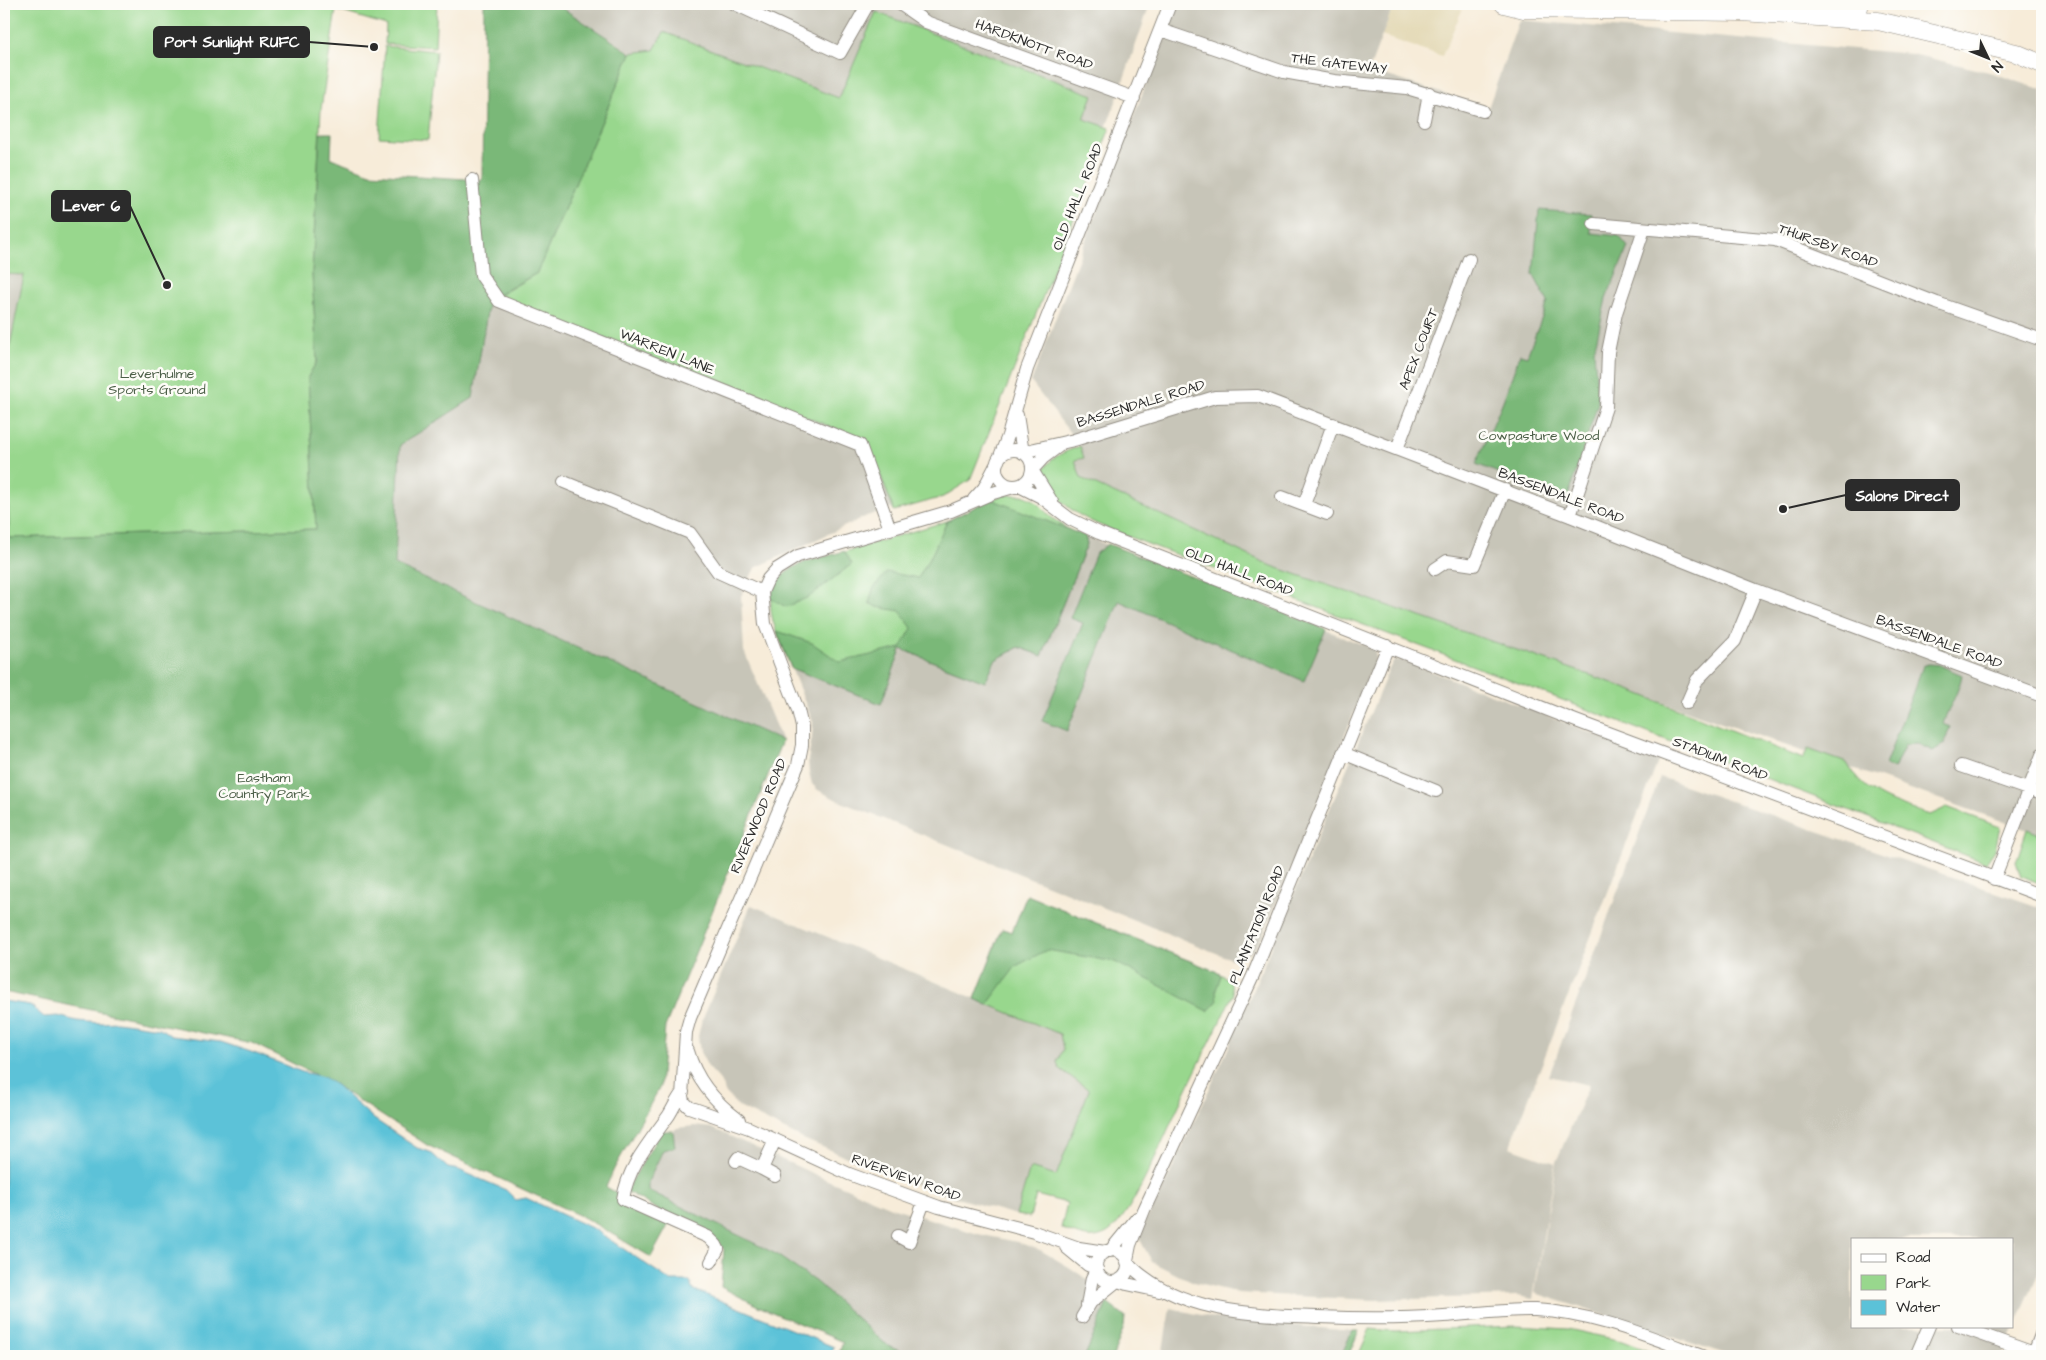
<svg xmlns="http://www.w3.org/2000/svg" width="2046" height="1360" viewBox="0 0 2046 1360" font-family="'Architects Daughter',sans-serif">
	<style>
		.built { fill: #e5dbba }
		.industrial { fill: #c7c5b8; fill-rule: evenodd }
		.green { fill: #98d78d; stroke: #62815c }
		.forest { fill: #7ab878; stroke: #527252 }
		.water { fill: #5bc2d8; stroke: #437682 }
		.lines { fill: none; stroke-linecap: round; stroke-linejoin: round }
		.minor-casing { stroke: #918c82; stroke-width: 14 }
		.highway-casing { stroke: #918c82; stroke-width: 19 }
		.minor { stroke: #fff; stroke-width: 12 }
		.highway { stroke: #fff; stroke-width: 18 }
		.labels { text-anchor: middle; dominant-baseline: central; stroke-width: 5; stroke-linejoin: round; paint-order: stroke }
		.street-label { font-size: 14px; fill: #2b2b2b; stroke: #fdfcf7 }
		.park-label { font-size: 14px; fill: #4c5f48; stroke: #fdfcf7 }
		.leader { fill: none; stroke: #2b2b2b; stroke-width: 2 }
		.callout-dot { fill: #2b2b2b; stroke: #fdfcf7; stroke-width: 2 }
		.callout { fill: #2b2b2b; stroke: #2b2b2b; stroke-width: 2 }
		.callout-label { font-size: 15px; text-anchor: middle; font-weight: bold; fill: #fff }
	</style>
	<rect width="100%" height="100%" fill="#fdfcf7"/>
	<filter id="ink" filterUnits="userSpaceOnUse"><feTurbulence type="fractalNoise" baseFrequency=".02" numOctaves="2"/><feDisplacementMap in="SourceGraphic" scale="10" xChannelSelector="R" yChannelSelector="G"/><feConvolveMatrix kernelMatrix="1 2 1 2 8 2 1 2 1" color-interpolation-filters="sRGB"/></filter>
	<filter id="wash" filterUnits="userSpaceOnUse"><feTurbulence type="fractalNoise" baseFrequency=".0096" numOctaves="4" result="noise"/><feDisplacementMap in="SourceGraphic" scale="20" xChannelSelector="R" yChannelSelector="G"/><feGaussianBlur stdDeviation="1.12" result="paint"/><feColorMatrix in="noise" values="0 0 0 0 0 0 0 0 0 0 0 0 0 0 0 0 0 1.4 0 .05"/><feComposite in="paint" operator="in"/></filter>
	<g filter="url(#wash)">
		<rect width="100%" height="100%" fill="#f7ecd9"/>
		<path class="built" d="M1394 4H1442L1462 10 1442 56 1382 36Z"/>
		<path class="industrial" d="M556 4H1150L1113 110 961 484 867 516 755 568 741 596 744 651 782 741 395 565 400 445 473 398 489 300 537 273 631 52Z
			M1177 4H1394L1369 70 1488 108 1519 20 1912 54 1993 73 2042 90V835L1272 566 1080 478 1075 460 1080 446 1031 382Z
			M4 274 24 275 4 376Z
			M1085 536 1374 649 1376 656 1373 666 1263 935 1256 947 1250 953 1242 957 1231 959 839 801 818 790 812 784 809 772 808 760 812 737 813 722 791 668 880 704 901 648 995 660 1019 647 1042 655 1087 544Z
			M1402 660 1659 759 1510 1147 1555 1163 1533 1299 1517 1296 1374 1300 1239 1293 1190 1281 1152 1262 1137 1234 1161 1193 1227 1051 1390 667 1394 661Z
			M1660 777 2042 908V1265L2002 1356H1732L1535 1293 1556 1162 1589 1085 1549 1076ZM1852 1239H2012V1326H1852Z
			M751 905 1060 1034 1063 1049 1057 1062 1059 1068 1090 1090 1056 1176 1030 1169 1016 1215 936 1192 895 1177 803 1139 739 1107 726 1094 719 1079 708 1067 700 1052 698 1036 702 1020Z
			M694 1126 712 1128 825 1179 891 1207 978 1234 1017 1242 1040 1250 1069 1267 1110 1295 1085 1356H911L888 1346 818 1284 648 1190V1182L664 1149 674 1146 673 1131 677 1128Z
			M1170 1308 1214 1318 1352 1331 1343 1356H1162Z"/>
		<path class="green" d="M4 4H437L435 47 385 44 386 25 336 10 321 109 312 273 317 361 308 377 316 529 9 538 8 488 4 487V376L24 275 4 274Z
			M876 12 1093 95 1084 119 1110 128 970 480 943 497 894 511 868 441 496 297 537 273 631 53 654 50 664 32 839 98Z
			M385 46 436 51 428 140 379 137Z
			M1080 446 1084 458 1075 460 1081 478 1272 566 1607 681 1803 759 1808 749 1847 763C1865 796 1896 804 1930 815L1947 807 2000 827 1995 850 1986 863 1500 676 1132 538C1096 523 1055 513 1044 469 1053 455 1065 452 1080 446Z
			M1004 495H1023L1034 500 1052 518 1071 531 1085 536 1087 544 1042 656 1019 647 995 660 985 682 901 649 881 704 791 668C777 630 752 595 794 567L947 521 991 499Z
			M2027 829 2042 835V884L2021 876 2016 862Z
			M1027 895 1215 971 1230 980 1233 994C1217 1029 1199 1063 1183 1097 1168 1126 1133 1218 1107 1233 1090 1242 1077 1235 1061 1228L1067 1203 1036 1195 1030 1217 1016 1215 1030 1168 1056 1176 1089 1090 1059 1068 1057 1062 1063 1049 1060 1034 975 999 1002 929 1012 932Z
			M1516 1326 1568 1329 1622 1341 1661 1356H1358L1370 1329 1395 1331Z"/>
		<path class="forest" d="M484 4H556L631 53 537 273 489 300 473 398 400 445 395 565 782 741 665 1027 660 1087 614 1169 606 1187 670 1222 651 1257 585 1218 427 1145 332 1083 252 1043 4 992V487H8L9 538 316 529 308 377 317 361 312 273 320 133H332L331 158 370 173 482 180Z
			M1539 210 1591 214V233L1619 236 1628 247 1606 299 1594 351 1598 403 1567 500 1476 464 1503 401 1520 354 1527 356 1548 302 1533 274Z
			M991 499 1085 536 1087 544 1042 656 1019 647 995 660 985 682 901 649 881 704 791 668 777 631 812 643 840 662 901 648 912 628 900 611 877 607 869 603 873 589 887 572 918 578 933 552 947 521Z
			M1108 544 1326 629 1304 681 1119 601 1067 731 1042 721 1083 623 1070 618 1096 553Z
			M844 551 852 564 809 597 786 607 770 598C782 561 811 562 844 551Z
			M1928 664 1939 665 1962 675C1959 692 1949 707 1943 724L1950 727 1944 744 1933 751 1918 744 1905 745 1894 769 1885 765 1923 666Z
			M1027 895 1215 971 1221 975 1216 990 1217 1002 1208 1011 1115 962 1047 950 1016 966 987 1005 975 999 1002 929 1012 932Z
			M661 1131H673L675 1147 663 1150 648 1182V1190L774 1253 816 1282 888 1346 911 1356H838L843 1342 758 1306 721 1287 724 1249 702 1232 660 1211 626 1191Z
			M1107 1303 1125 1317 1124 1327 1113 1356H1085Z
			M1352 1331H1359L1348 1356H1341Z"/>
		<path class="water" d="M4 1001 30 1005 44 1017 58 1016 77 1021 100 1023 117 1022 160 1028 171 1036 221 1042 254 1053 302 1072 324 1077 337 1086 374 1119 417 1148 430 1152 448 1168 459 1170 506 1190 516 1200 526 1198 594 1229 671 1281H690L692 1289 834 1347 830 1356H4Z"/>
	</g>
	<g filter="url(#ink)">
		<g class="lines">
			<g class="minor-casing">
				<path id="minor" d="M735 4 840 53 868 4
					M900 4 926 22 1134 98
					M1161 30 1284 72 1334 81 1407 88 1483 111
					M1424 120 1429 93
					M472 180 481 275 499 301 860 445 890 529
					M1594 224 1775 240 1937 303 2042 340
					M1017 415 1023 453
					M1397 449 1469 259
					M996 468a18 18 0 1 1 36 0a18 18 0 1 1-36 0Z
					M1024 453 1035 449 1074 440 1215 397 1258 396 1570 516 1756 590 2042 696
					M998 461 1008 436 1027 369 1170 4
					M1032 470 1052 502
					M1032 470 1043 458 1059 446
					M564 482 690 533 718 572 762 592
					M1017 486 993 493 951 511 798 556 777 569 768 579 762 592 765 624 798 710 802 727V745L798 765 690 1018 686 1032 682 1096 683 1101 689 1107 749 1128 849 1174 939 1207 1034 1232 1079 1248 1105 1252
					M1019 486 1041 497 1070 519 1099 533 1576 721 2042 896
					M1282 497 1327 514
					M974 499 984 488 997 463
					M1304 505 1333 424
					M1570 516 1606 407 1608 352 1616 313 1644 229
					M1435 569 1447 561 1474 565 1505 490
					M1687 703 1697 680 1735 641 1756 590
					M1343 753 1436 791
					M1961 766 2042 794
					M1994 879 2042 755
					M688 1051C696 1080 715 1102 739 1120
					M683 1092C677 1099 674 1107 669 1115 650 1142 628 1166 623 1199L708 1237 716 1245 718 1249 711 1262
					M775 1140 762 1169 775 1176
					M736 1161 738 1158 762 1169
					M898 1236 909 1242 924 1202
					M1066 1247 1088 1265 1097 1269
					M1096 1266a16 16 0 1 1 32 0a16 16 0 1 1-32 0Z
					M1110 1251 1137 1218
					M1127 1260 1130 1245 1144 1210 1253 976 1388 646
					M1127 1262C1175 1313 1254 1315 1319 1317 1361 1319 1402 1319 1444 1316 1473 1314 1506 1309 1535 1310 1593 1313 1648 1336 1702 1356
					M1118 1281 1127 1284 1159 1291
					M1087 1305 1092 1278 1097 1269
					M1082 1317 1091 1302 1117 1281
					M1958 1326 2034 1353
					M1916 1356 1929 1326
					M2033 1356 2042 1332"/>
			</g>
			<g class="highway-casing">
				<path id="highway" d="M1504 4 1524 9 1741 12 1878 21 2016 53 2042 64
					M1800 4 1859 8"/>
			</g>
			<use href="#minor" class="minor"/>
			<use href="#highway" class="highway"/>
		</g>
	</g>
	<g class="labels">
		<g class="street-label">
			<text transform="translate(1034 45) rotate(20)">HARDKNOTT ROAD</text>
			<text transform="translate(1339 64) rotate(7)">THE GATEWAY</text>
			<text transform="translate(1078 197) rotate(-68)">OLD HALL ROAD</text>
			<text transform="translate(1828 246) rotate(20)">THURSBY ROAD</text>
			<text transform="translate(1419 349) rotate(-69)">APEX COURT</text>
			<text transform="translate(667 352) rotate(22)">WARREN LANE</text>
			<text transform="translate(1141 404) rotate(-17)">BASSENDALE ROAD</text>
			<text transform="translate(1561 496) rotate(21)">BASSENDALE ROAD</text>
			<text transform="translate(1239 572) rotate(21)">OLD HALL ROAD</text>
			<text transform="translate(1939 642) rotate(20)">BASSENDALE ROAD</text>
			<text transform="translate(1720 759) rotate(21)">STADIUM ROAD</text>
			<text transform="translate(759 816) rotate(-67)">RIVERWOOD ROAD</text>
			<text transform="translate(1257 925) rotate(-68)">PLANTATION ROAD</text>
			<text transform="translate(906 1178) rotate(20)">RIVERVIEW ROAD</text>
		</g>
		<g class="park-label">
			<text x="157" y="374">Leverhulme<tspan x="157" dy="16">Sports Ground</tspan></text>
			<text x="1539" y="436">Cowpasture Wood</text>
			<text x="264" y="778">Eastham<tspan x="264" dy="16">Country Park</tspan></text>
		</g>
	</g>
	<path class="leader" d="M374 47L309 42M167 285L130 206M1783 509L1846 495"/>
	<g class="callout-dot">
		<circle cx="374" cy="47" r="5"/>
		<circle cx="167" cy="285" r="5"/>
		<circle cx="1783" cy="509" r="5"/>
	</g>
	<g class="callout">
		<rect x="154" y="27" width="155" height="30" rx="5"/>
		<rect x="52" y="191" width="78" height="30" rx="5"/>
		<rect x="1846" y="480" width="113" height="30" rx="5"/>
	</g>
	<g class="callout-label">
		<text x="232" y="47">Port Sunlight RUFC</text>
		<text x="91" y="211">Lever 6</text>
		<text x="1902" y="501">Salons Direct</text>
	</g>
	<rect width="2046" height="1360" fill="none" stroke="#fdfcf7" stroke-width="20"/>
	<rect x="1851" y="1238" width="162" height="90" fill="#fdfcf7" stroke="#a9a8a5"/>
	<rect x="1861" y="1254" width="25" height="8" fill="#ffffff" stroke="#a9a8a5"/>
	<text x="1896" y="1262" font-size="15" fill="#2b2b2b">Road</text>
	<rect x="1861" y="1275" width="25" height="15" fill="#98d78d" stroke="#a9a8a5"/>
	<text x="1896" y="1288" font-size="15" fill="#2b2b2b">Park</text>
	<rect x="1861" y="1300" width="25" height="15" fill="#5bc2d8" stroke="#a9a8a5"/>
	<text x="1896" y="1312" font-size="15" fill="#2b2b2b">Water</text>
	<g transform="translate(1988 58) rotate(133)" stroke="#fdfcf7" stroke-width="4" paint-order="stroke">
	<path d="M0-4L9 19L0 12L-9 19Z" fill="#2b2b2b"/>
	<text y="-8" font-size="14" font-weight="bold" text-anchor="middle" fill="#2b2b2b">N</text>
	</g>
</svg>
